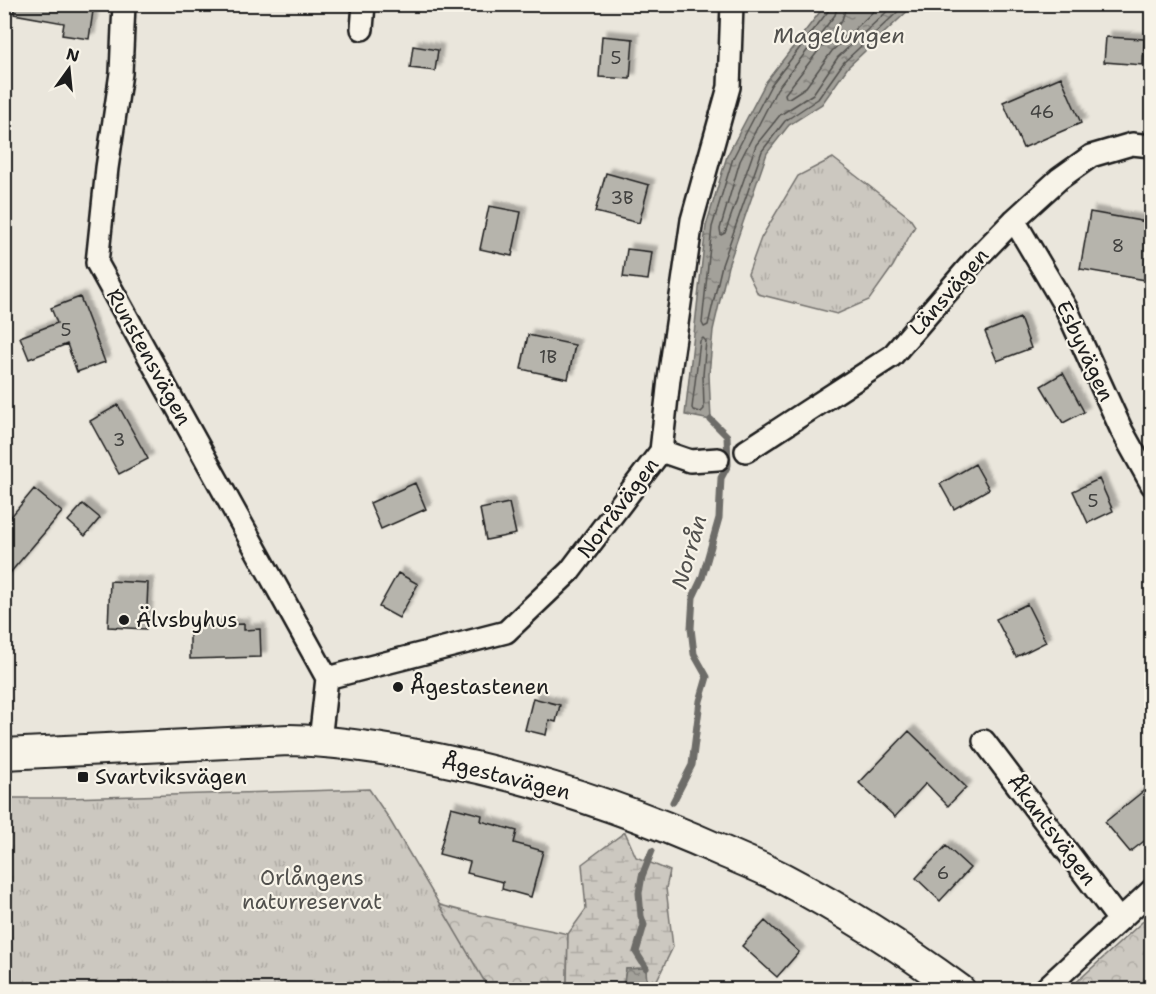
<svg xmlns="http://www.w3.org/2000/svg" width="1156" height="994" viewBox="0 0 1156 994" font-family="'Shantell Sans',sans-serif">
	<style>
		.forest { fill: url(#forest-crowns); stroke: #74726e; stroke-width: 1.5 }
		.wetland { fill: url(#wetland-marsh); stroke: #74726e; stroke-width: 1.5 }
		.park { fill: url(#park-tufts); stroke: #74726e; stroke-width: 1.5 }
		.water { fill: url(#water-ripples); stroke: #6d6c68; stroke-width: 1.5 }
		.lines { fill: none; stroke-linecap: round; stroke-linejoin: round }
		.shore { stroke: #52514e; stroke-width: 1.5 }
		.stream { stroke: #6d6c68; stroke-width: 7 }
		.building { fill: #b6b4ac; stroke: #1c1c1c; stroke-width: 1.5; filter: url(#shadow) }
		.street-casing { stroke: #1c1c1c; stroke-width: 26 }
		.secondary-casing { stroke: #1c1c1c; stroke-width: 34 }
		.street { stroke: #f7f3e8; stroke-width: 21 }
		.secondary { stroke: #f7f3e8; stroke-width: 30 }
		.poi-dot { fill: #1c1c1c; stroke: #f7f3e8; stroke-width: 2 }
		.labels { text-anchor: middle; dominant-baseline: central; stroke-width: 4.5; stroke-linejoin: round; paint-order: stroke }
		.number-label { font-size: 18px; fill: #424240 }
		.street-label { font-size: 21px; fill: #1c1c1c; stroke: #f7f3e8 }
		.poi-label { font-size: 21px; fill: #1c1c1c; stroke: #f7f3e8; text-anchor: start }
		.park-label { font-size: 21px; fill: #51504d; stroke: #f7f3e8 }
		.water-label { font-size: 22px; font-style: italic; fill: #52514e; stroke: #f7f3e8 }
	</style>
	<defs>
		<pattern id="forest-crowns" width="20" height="18" patternUnits="userSpaceOnUse" patternTransform="scale(1.5)"><rect width="20" height="18" fill="#ccc8c0"/><path d="M2 6a3 3 0 1 1 6 0M12 15a3 3 0 1 1 6 0" fill="none" stroke="#afaba4"/></pattern>
		<pattern id="wetland-marsh" width="20" height="14" patternUnits="userSpaceOnUse" patternTransform="scale(1.5)"><rect width="20" height="14" fill="#ccc8c0"/><path d="M1 5h8M5 5V1M11 12h8M15 12V8" fill="none" stroke="#afaba4"/></pattern>
		<pattern id="park-tufts" width="24" height="20" patternUnits="userSpaceOnUse" patternTransform="scale(1.5)"><rect width="24" height="20" fill="#ccc8c0"/><path d="M3 7l-1-3M5 7V3M7 7l1-3M15 17l-1-3M17 17v-4M19 17l1-3" fill="none" stroke="#afaba4"/></pattern>
		<pattern id="water-ripples" width="26" height="14" patternUnits="userSpaceOnUse" patternTransform="scale(1.5)"><rect width="26" height="14" fill="#a3a19a"/><path d="M2 4q2-2 4 0t4 0M15 11q2-2 4 0t4 0" fill="none" stroke="#84827d"/></pattern>
		<filter id="shadow"><feDropShadow dx="5.5" dy="-5.5" stdDeviation="1.5" flood-color="#0004"/></filter>
	</defs>
	<rect width="100%" height="100%" fill="#eae6dc"/>
	<filter id="ink" filterUnits="userSpaceOnUse"><feTurbulence type="fractalNoise" baseFrequency=".0167" numOctaves="2"/><feDisplacementMap in="SourceGraphic" scale="12" xChannelSelector="R" yChannelSelector="G"/><feConvolveMatrix kernelMatrix="1 2 1 2 8 2 1 2 1" color-interpolation-filters="sRGB"/></filter>
	<g filter="url(#ink)">
		<path class="forest" d="M411 896C462 913 515 923 568 934L567 983 565 989 400 990Z
			M1151 914V989H1069Z"/>
		<path class="wetland" d="M625 832 636 857 670 871 666 888 673 947 656 982V989H647L646 968 626 969 623 989 565 990 567 983 568 934 586 909 582 864Z"/>
		<path class="park" d="M833 158 909 217 915 226 893 266 869 300 837 314 758 294 748 274 761 238 798 176Z
			M369 789 388 817 489 989H5V798H68Z"/>
		<path class="water" d="M826 4 914 5 848 67 822 104 789 125 767 153 728 266 713 330 709 375 711 420 685 415 706 226 727 156 766 82Z
			M646 968 647 989H623L626 969Z"/>
		<g class="lines">
			<path class="shore" d="M830 4 829 10 771 85 733 158 712 227 702 323 704 327 708 325 722 265 762 151 785 121 818 99 844 62 906 4
				M838 4 835 15 777 89 740 161 720 229 721 235 725 233 756 145 780 115 813 94 838 57 895 4
				M847 4 842 20 785 94 786 98H789L806 87 832 51 881 4
				M703 338 706 341 703 375 704 409 701 412 693 410 692 408 700 341Z"/>
			<path class="stream" d="M673 802 692 765 700 701 707 677 694 654 691 628 693 597 702 578 719 518 721 478 728 465 727 436 711 420
				M646 968 636 952 644 925 641 916 639 893 642 876 652 851"/>
		</g>
		<path class="building" d="M14 4H94L89 39 62 35 64 23 14 14Z
			M602 36 633 39 630 79 599 77Z
			M1106 37 1144 39 1143 65 1104 62Z
			M413 46 438 50 435 71 410 68Z
			M1061 77 1081 123 1023 148 1003 102Z
			M606 173 649 185 639 223 595 212Z
			M489 206 521 212 512 256 480 249Z
			M1090 212 1152 223V281L1080 269Z
			M627 249 652 252 648 280 623 277Z
			M80 297 105 362 77 372 67 344 29 359 20 337 57 323 51 308Z
			M1020 318 1031 348 997 361 985 332Z
			M528 335 575 345 568 379 521 369Z
			M1063 373 1084 412 1063 423 1041 386Z
			M118 405 148 459 119 474 90 421Z
			M975 464 989 489 954 509 940 484Z
			M1099 479 1113 511 1088 523 1073 491Z
			M415 483 426 509 381 529 370 503Z
			M34 489 62 512 4 580V525Z
			M509 503 516 534 486 540 480 509Z
			M83 504 100 518 85 536 68 521Z
			M398 573 418 584 399 618 379 607Z
			M110 581 148 583 146 629 108 627Z
			M1027 604 1046 642 1016 657 996 619Z
			M244 624V630L260 629 261 657 190 659V626Z
			M533 698 560 705 556 722 549 720 546 735 525 730Z
			M909 731 966 787 948 806 926 783 895 817 859 783Z
			M1152 784V835L1130 852 1105 822Z
			M451 807 482 815 481 821 517 831 514 843 543 851 531 897 502 889 503 882 467 873 470 862 439 854Z
			M946 846 970 868 940 901 916 878Z
			M765 921 799 952 777 977 742 946Z"/>
		<g class="lines">
			<g class="street-casing">
				<path id="street" d="M124 4 121 73 107 168 97 263 327 678
					M362 29 364 4
					M1014 220 1066 308 1122 431 1152 485
					M661 451 690 461 718 459
					M746 451 892 356 974 261 1014 220 1059 179 1091 156 1132 144 1152 146
					M327 678 506 632 570 571 661 451 669 379 692 220 729 87 732 4
					M320 741 327 678
					M984 741 1119 920
					M1044 990 1152 890"/>
			</g>
			<g class="secondary-casing">
				<path id="secondary" d="M4 754 289 740C339 741 388 749 437 759 535 778 630 810 722 851 742 860 764 868 784 879 845 911 904 949 960 990"/>
			</g>
			<use href="#street" class="street"/>
			<use href="#secondary" class="secondary"/>
		</g>
	</g>
	<g class="poi-dot">
		<circle cx="124" cy="620" r="6"/>
		<circle cx="398" cy="687" r="6"/>
		<rect x="77" y="771" width="12" height="12" rx="3"/>
	</g>
	<g class="labels">
		<g class="number-label">
			<text x="616" y="58">5</text>
			<text x="1042" y="112">46</text>
			<text x="622" y="198">3B</text>
			<text x="1118" y="246">8</text>
			<text x="66" y="330">5</text>
			<text x="548" y="357">1B</text>
			<text x="119" y="440">3</text>
			<text x="1093" y="501">5</text>
			<text x="943" y="873">6</text>
		</g>
		<g class="street-label">
			<text transform="translate(949 292) rotate(-49)">Länsvägen</text>
			<text transform="translate(1085 351) rotate(65)">Esbyvägen</text>
			<text transform="translate(149 357) rotate(61)">Runstensvägen</text>
			<text transform="translate(618 508) rotate(-53)">Norråvägen</text>
			<text transform="translate(506 777) rotate(14)">Ågestavägen</text>
			<text transform="translate(1052 830) rotate(53)">Åkantsvägen</text>
		</g>
		<g class="poi-label">
			<text x="136" y="620">Älvsbyhus</text>
			<text x="410" y="687">Ågestastenen</text>
			<text x="95" y="777">Svartviksvägen</text>
		</g>
		<g class="park-label">
			<text x="312" y="878">Orlångens<tspan x="312" dy="24">naturreservat</tspan></text>
		</g>
		<g class="water-label">
			<text x="839" y="35">Magelungen</text>
			<text transform="translate(689 552) rotate(-74)">Norrån</text>
		</g>
	</g>
	<rect width="1156" height="994" fill="none" stroke="#f7f3e8" stroke-width="24"/>
	<rect x="12" y="12" width="1132" height="970" fill="none" stroke="#1c1c1c" stroke-width="2" filter="url(#ink)"/>
	<g transform="translate(69 69) rotate(15)" stroke="#f7f3e8" stroke-width="4.5" paint-order="stroke">
	<path d="M0-4.5L10 22L0 15L-10 22Z" fill="#1c1c1c"/>
	<text y="-9" font-size="16" font-weight="bold" text-anchor="middle" fill="#1c1c1c">N</text>
	</g>
</svg>
